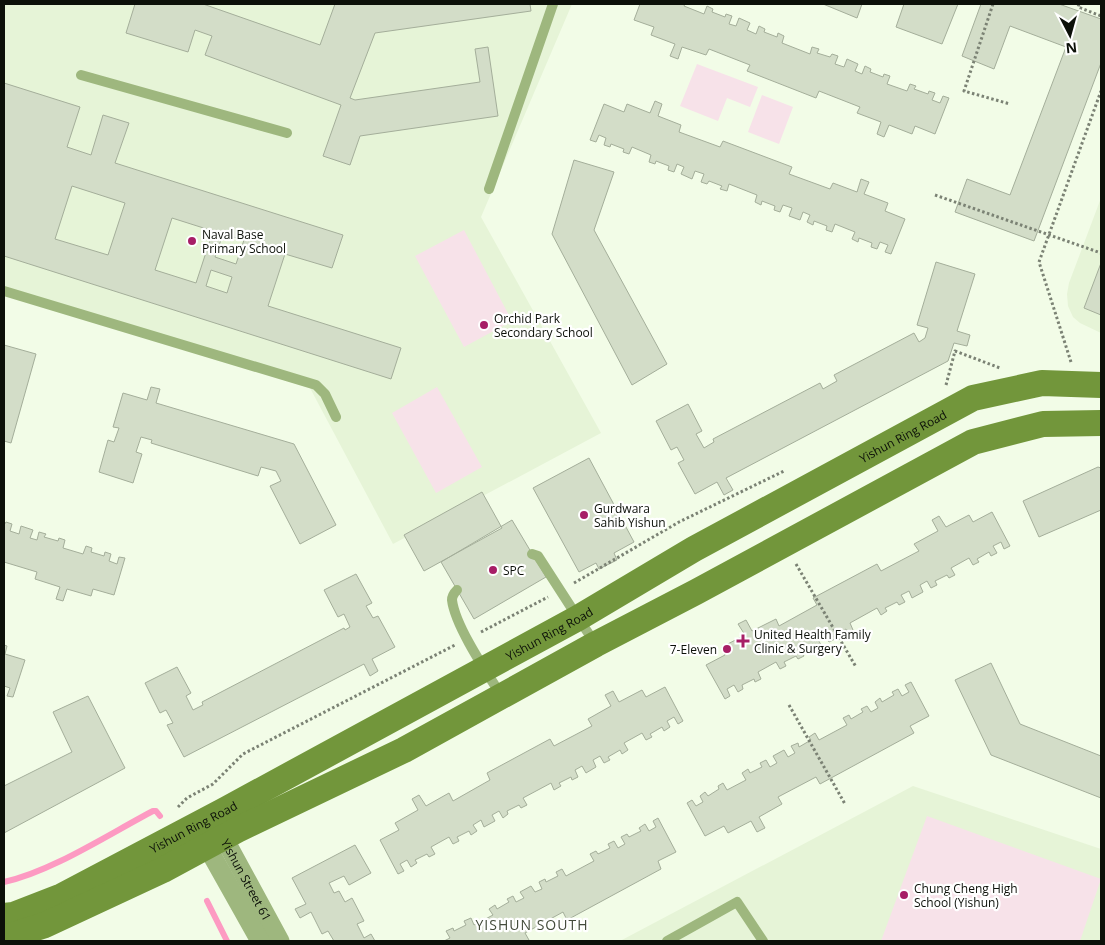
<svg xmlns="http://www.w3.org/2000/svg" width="1105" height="945" viewBox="0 0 1105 945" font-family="'Open Sans',sans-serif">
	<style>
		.built { fill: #e6f4d7 }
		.green { fill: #f7e2e9 }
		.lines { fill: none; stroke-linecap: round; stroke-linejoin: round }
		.stream { stroke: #fd9ac2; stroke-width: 6 }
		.building { fill: #d3ddc8; stroke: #a4ae9a; fill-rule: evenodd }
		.path { stroke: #7b8274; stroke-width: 3; stroke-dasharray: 2.5 2.5; stroke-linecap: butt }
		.lane { stroke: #9eb77e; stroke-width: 10 }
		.street { stroke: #9eb77e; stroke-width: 19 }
		.secondary { stroke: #72963b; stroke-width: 26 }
		.poi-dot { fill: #a71e66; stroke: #fff; stroke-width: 2 }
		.labels { text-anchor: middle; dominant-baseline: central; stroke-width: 4.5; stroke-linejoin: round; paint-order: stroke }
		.poi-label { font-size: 12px; fill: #0c1009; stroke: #fff; text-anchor: start }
		.street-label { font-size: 12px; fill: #0c1009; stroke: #fff }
		.neighbourhood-label { font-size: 14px; letter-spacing: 1px; fill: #434b3a; stroke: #fff }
	</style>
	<rect width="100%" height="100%" fill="#f2fce7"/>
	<path class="built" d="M4 4H572L481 217 601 433 393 544 310 388 4 294Z
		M1101 198V333L1080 323 1073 317 1068 306 1067 294 1069 283Z
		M913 786 1101 849V941H620Z"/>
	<path class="green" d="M697 64 758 87 750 107 727 98 718 121 680 106Z
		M762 95 793 107 779 144 748 132Z
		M464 230 512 321 464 347 415 256Z
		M437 387 482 467 436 493 392 413Z
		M927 816 1101 879 1080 941H881Z"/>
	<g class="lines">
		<path class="stream" d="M4 882C51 872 109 834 153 811H156L160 816
			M207 901 227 941"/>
	</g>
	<path class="building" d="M135 4H203L320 45 335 4H530L531 11 375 33 350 98 355 100 480 82 475 49 488 47 498 116 360 136 350 165 323 156 341 105 205 55 212 36 195 30 188 52 126 33Z
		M640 4H685L684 6 704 14 707 6 713 9 712 12 725 17 726 14 732 16 729 24 736 26 739 18 750 23 747 30 756 34 759 26 765 29 764 32 777 37 778 33 784 36 782 43 810 54 812 47 819 49 817 53 830 57 832 54 838 56 835 64 844 67 847 59 858 64 855 71 862 74 865 66 871 69 870 72 883 77 884 74 890 76 887 84 907 91 910 84 916 86 914 89 928 94 929 91 935 93 932 100 940 103 943 96 949 98 935 134 915 126 912 134 889 125 884 137 877 134 881 122 857 113 860 107 819 91 816 98 747 71 750 65 709 49 706 55 682 47 678 59 670 56 675 44 651 35 654 27 634 20Z
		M823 4H862L857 18Z
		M904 4H958L942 44 896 27Z
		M981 4H1059L1101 19V63L1034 241 955 212 967 179 1010 195 1066 47 1010 26 994 69 962 56Z
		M4 83 80 107 67 147 91 155 103 115 129 123 115 163 343 235 332 268 285 254 268 306 401 348 391 379 4 256ZM72 186 125 203 108 255 55 239ZM172 218 213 231 196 283 155 270ZM223 234 244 240 236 264 215 257ZM211 270 232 277 227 293 206 286Z
		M655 101 662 104 658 116 681 125 679 132 720 147 723 141 792 167 789 174 830 189 833 183 857 192 861 179 869 182 864 194 888 203 885 211 905 219 891 254 885 252 888 245 880 242 877 249 871 247 872 243 859 238 858 242 852 239 855 232 835 224 832 232 826 230 827 226 814 221 813 225 807 222 810 215 803 212 800 220 789 216 792 208 783 205 780 212 774 210 775 206 762 201 761 205 755 202 757 195 729 184 727 191 720 189 722 186 709 181 707 184 701 182 704 174 695 171 692 179 681 174 684 167 677 164 674 172 668 170 669 166 656 161 655 164 649 162 651 155 632 147 629 154 623 152 624 149 611 144 610 147 604 145 606 138 599 135 596 142 590 140 604 104 624 112 627 104 650 113Z
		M574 160 614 172 594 230 667 364 632 385 552 234Z
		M936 262 975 274 957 331 970 335 967 346 954 343 948 361 726 478 733 490 724 495 717 482 695 494 678 463 684 460 677 447 671 450 656 421 688 404 702 431 696 434 704 448 714 442 713 439 820 383 823 389 837 381 834 375 914 333 919 342 925 338 928 328 917 325Z
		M1101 263V315L1084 308Z
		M4 345 36 354 11 443 4 441Z
		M151 387 160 389 156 403 294 444 336 525 300 544 270 486 281 481 276 471 261 467 258 476 151 443 152 440 141 437 136 452 142 454 133 483 99 472 108 440 114 442 119 428 113 427 123 393 147 400Z
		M589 458 634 542 614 553 617 560 599 569 596 563 579 572 533 488Z
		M1098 467 1101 468V510L1039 537 1023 501Z
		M482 492 502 528 424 571 404 535Z
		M992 512 1010 546 1004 549 1001 542 993 546 997 553 991 556 989 552 977 559 979 562 973 565 969 558 951 568 955 575 949 578 947 575 935 581 937 585 931 588 927 581 920 585 923 592 912 598 909 591 901 595 905 602 899 605 897 602 885 608 887 611 881 615 877 608 850 623 853 630 847 633 846 629 834 636 835 639 829 642 826 635 818 640 822 646 811 652 808 645 800 649 804 656 798 659 796 656 784 662 786 666 780 669 776 662 758 672 761 679 755 682 754 679 742 685 743 689 738 692 734 685 727 689 730 696 725 699 706 665 725 655 722 647 745 635 738 624 746 620 752 631 776 619 779 626 817 605 813 598 877 564 881 571 919 551 914 544 938 531 932 520 939 516 946 527 969 515 973 522Z
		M512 520 546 577 474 619 441 562Z
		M6 522 12 524 10 531 19 534 21 526 33 530 30 538 37 540 39 532 46 534 44 537 58 541 59 538 65 540 63 548 83 554 86 546 92 548 91 552 104 556 105 552 111 554 109 561 117 564 119 557 125 558 114 595 93 589 91 596 67 589 63 601 56 599 60 587 35 579 37 572 4 562V525Z
		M356 574 372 603 366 606 373 618 378 616 395 647 372 659 378 671 370 676 364 664 184 757 167 725 173 723 166 710 160 713 145 683 177 667 191 693 186 696 193 710 203 705 202 702 344 628 345 630 350 627 344 614 338 617 324 590Z
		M4 645 7 646 5 654 25 660 13 697 7 696 10 688 4 686Z
		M991 663 1020 724 1101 756V798L991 755 955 680Z
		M911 682 929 716 910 726 914 733 820 784 816 777 778 797 782 804 759 817 765 828 757 832 751 821 728 833 724 826 705 836 687 803 692 800 696 806 703 802 700 796 705 792 708 796 719 789 718 786 723 783 727 790 746 780 742 773 748 769 750 773 762 767 760 763 766 760 770 767 777 763 773 756 784 750 788 757 795 753 791 746 798 743 799 747 811 740 809 737 815 733 819 740 847 725 843 718 849 715 851 719 863 712 861 709 867 706 871 712 878 708 875 702 880 698 882 702 894 695 892 692 898 689 902 696 909 692 905 685Z
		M665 687 683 721 678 724 674 717 667 721 670 727 664 731 662 727 650 734 652 737 646 740 642 733 624 743 628 750 622 754 620 750 608 757 610 760 604 763 600 756 593 760 596 767 586 773 582 766 575 770 578 777 572 780 571 777 559 783 561 786 554 790 551 783 523 798 527 805 521 808 519 805 507 811 508 814 503 818 499 811 492 815 495 821 484 827 481 820 473 825 477 831 471 835 469 831 457 837 459 841 453 844 449 837 431 847 435 854 429 857 427 854 415 860 417 863 411 867 407 860 400 864 404 871 398 874 380 840 399 830 395 823 418 810 412 799 419 795 426 806 449 793 453 801 490 780 487 773 550 739 554 746 592 726 588 719 611 706 605 695 613 691 619 702 642 690 646 697Z
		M88 696 125 768 4 833V786L72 752 53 712Z
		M658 818 676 852 658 861 661 869 567 920 563 912 525 933 529 940 526 941H444L450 938 446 931 453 928 454 931 466 925 464 921 471 918 474 925 493 915 489 909 495 905 497 909 509 902 507 899 513 896 516 902 524 898 520 892 531 886 535 892 542 889 539 882 545 879 546 882 558 876 556 872 562 869 566 876 594 861 590 854 596 851 598 854 610 848 608 844 614 841 618 848 625 844 621 837 627 834 629 837 641 831 639 828 645 824 649 831 656 827 653 821Z
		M355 845 371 873 349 885 344 876 329 883 334 893 339 891 345 902 352 898 364 921 357 924 364 938 371 934 375 941H334L328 931 322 934 311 912 300 918 295 909 306 904 292 878Z"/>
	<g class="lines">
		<path class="path" d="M993 4 964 91 1010 104
			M1079 4 1078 7 1101 16
			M935 195 1101 253
			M1071 362 1039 262 1101 91
			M946 385 955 351 1000 368
			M796 564 856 667
			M574 583 679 522 784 471
			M481 632 548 597
			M789 705 845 804
			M178 807 187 798 213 784 243 754 455 645"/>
		<path class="lane" d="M81 75 287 133
			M489 189 553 4
			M4 291 316 385 325 394 336 417
			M532 554 538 556 578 618 595 643
			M457 590C454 593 452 596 452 600 455 626 487 673 501 695
			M667 941 737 902 763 941"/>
		<g class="street">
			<path id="s1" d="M218 827 280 941"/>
			<path d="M201 836 260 941"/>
		</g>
		<g class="secondary">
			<path id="s2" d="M4 916 13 915 62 896 225 810 578 618 694 549 973 398 1042 383 1101 385"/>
			<path d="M4 938 45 925 163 870 237 830 404 750 596 644 696 592 973 442 1043 424 1101 423"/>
		</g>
	</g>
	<g class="poi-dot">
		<circle cx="192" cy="241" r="5"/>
		<circle cx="484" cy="325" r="5"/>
		<circle cx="584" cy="515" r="5"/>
		<circle cx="493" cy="570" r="5"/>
		<path d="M740.5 633.5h5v5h5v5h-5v5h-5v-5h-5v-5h5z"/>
		<circle cx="727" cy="649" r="5"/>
		<circle cx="904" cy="895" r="5"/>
	</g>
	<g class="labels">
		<g class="poi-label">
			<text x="202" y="234">Naval Base<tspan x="202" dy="14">Primary School</tspan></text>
			<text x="494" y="318">Orchid Park<tspan x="494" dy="14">Secondary School</tspan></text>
			<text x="594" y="508">Gurdwara<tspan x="594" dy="14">Sahib Yishun</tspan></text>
			<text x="503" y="570">SPC</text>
			<text x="754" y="634">United Health Family<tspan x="754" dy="14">Clinic &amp; Surgery</tspan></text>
			<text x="717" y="649" text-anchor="end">7-Eleven</text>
			<text x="914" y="888">Chung Cheng High<tspan x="914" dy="14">School (Yishun)</tspan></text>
		</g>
		<g class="street-label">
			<text stroke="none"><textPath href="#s2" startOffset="1020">Yishun Ring Road</textPath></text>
			<text stroke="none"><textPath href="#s2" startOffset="615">Yishun Ring Road</textPath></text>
			<text stroke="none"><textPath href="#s2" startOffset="210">Yishun Ring Road</textPath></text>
			<text stroke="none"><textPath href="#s1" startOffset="60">Yishun Street 61</textPath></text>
		</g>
		<g class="neighbourhood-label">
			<text x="532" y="924">YISHUN SOUTH</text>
		</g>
	</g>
	<rect width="1105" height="945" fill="none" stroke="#0c1009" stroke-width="10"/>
	<g transform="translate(1070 35) rotate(174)" stroke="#ffffff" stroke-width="4" paint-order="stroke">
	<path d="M0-4L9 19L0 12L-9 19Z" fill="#0c1009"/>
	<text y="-8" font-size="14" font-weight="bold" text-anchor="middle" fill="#0c1009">N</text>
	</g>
</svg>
